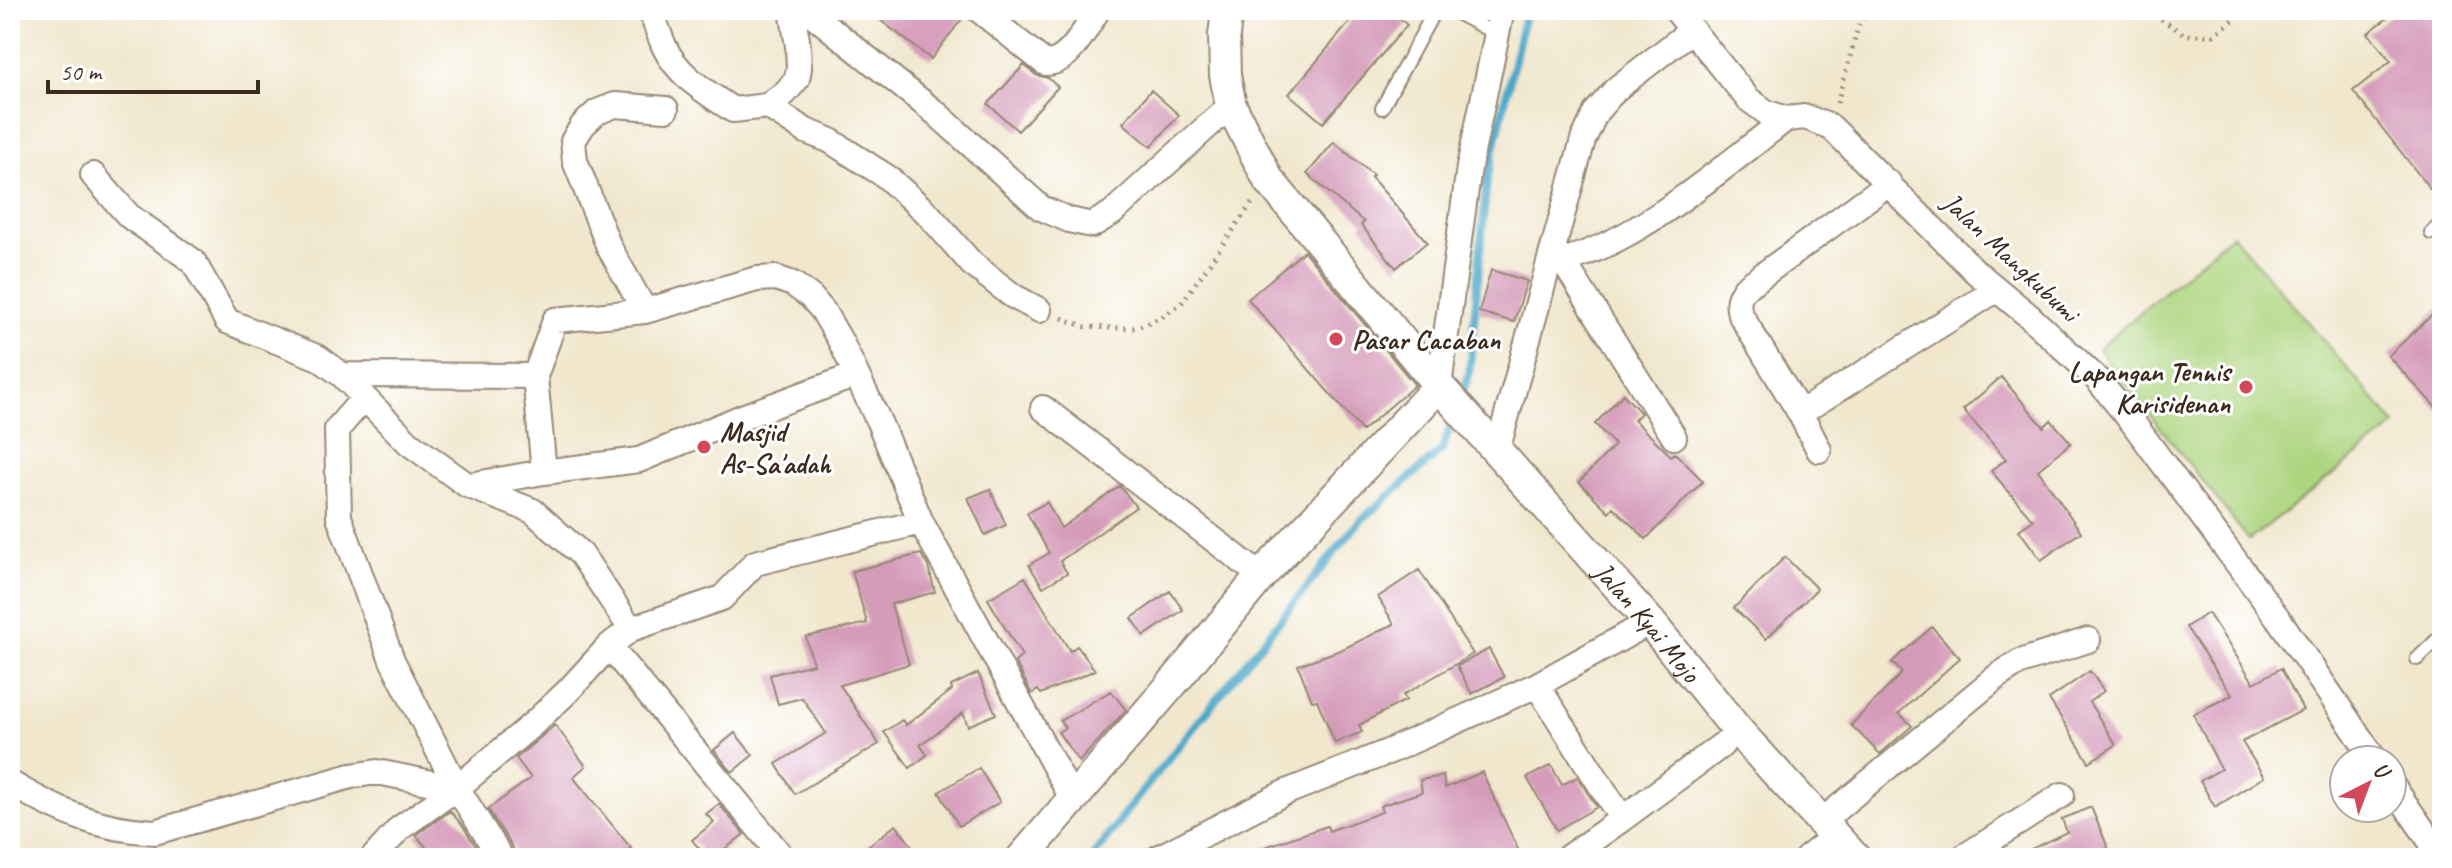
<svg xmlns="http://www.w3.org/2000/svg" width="2452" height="868" viewBox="0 0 2452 868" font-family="Caveat,sans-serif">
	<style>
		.park { fill: #add580; stroke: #74804f; stroke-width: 2 }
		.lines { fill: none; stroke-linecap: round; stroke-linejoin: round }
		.stream { stroke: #4ba7c9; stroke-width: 8 }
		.building { fill: #d59cba }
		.service-casing { stroke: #968876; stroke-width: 16 }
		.minor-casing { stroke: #968876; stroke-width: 28 }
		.tertiary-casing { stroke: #968876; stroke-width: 34 }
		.path { stroke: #968876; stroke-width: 5; stroke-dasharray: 2 6; stroke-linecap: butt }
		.service { stroke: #fff; stroke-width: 12 }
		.minor { stroke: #fff; stroke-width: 24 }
		.tertiary { stroke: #fff; stroke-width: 30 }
		.poi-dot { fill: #d1495b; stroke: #fff; stroke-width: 3 }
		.labels { text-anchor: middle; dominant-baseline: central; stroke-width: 6; stroke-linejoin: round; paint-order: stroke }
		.street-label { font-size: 28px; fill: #3b2a1e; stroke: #fff }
		.poi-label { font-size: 28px; font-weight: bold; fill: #3b2a1e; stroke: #fff; text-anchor: start }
	</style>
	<rect width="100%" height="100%" fill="#fff"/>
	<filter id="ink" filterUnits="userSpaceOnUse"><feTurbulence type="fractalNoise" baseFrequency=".0125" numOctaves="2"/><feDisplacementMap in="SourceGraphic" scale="16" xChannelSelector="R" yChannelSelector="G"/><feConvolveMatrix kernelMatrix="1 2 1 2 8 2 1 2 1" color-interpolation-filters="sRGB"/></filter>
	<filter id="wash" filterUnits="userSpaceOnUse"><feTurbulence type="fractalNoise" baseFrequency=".006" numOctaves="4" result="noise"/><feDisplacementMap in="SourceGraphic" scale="32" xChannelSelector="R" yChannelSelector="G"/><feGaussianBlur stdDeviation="1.8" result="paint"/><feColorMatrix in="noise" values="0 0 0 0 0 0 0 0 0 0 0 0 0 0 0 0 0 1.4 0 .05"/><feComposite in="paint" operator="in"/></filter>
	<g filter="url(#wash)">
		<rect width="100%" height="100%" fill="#f0e7cd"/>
		<path class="park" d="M2232 234 2396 425 2249 540 2098 349Z"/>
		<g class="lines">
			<path class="stream" d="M1460 399 1469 375 1487 179 1526 10
				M1092 858 1129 808 1359 522 1442 450 1454 416"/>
		</g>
		<g id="blocks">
			<path class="building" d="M867 10H964L965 15 931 59Z
				M1360 10H1390L1407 25 1323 123 1289 94Z
				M2398 10H2442V204L2353 91 2391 61 2368 33Z
				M1024 65 1036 75 1048 78 1058 87 1018 131 988 104Z
				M1151 90 1179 115 1151 147 1123 123Z
				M1334 142 1373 175 1371 177 1427 242 1396 268 1361 225 1364 222 1307 174Z
				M1304 251 1415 385 1362 431 1248 299Z
				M1491 270 1527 281 1514 322 1479 312Z
				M2442 306V414L2388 356Z
				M2001 377 2044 427 2051 420 2071 443 2038 470 2081 532 2041 560 2019 530 2033 520 1991 471 2006 459 1963 410Z
				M1623 394 1641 413 1634 420 1671 456 1675 453 1703 481 1646 539 1613 507 1609 512 1579 482 1615 445 1595 424Z
				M1120 486 1136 507 1060 561 1067 573 1043 587 1029 565 1049 553 1027 513 1047 502 1061 528Z
				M990 489 1006 525 985 535 968 498Z
				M921 554 928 566 935 592 891 604 909 664 840 685 879 744 795 794 776 764 826 733 802 698 778 704 770 675 813 664 806 637 867 623 852 571Z
				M1785 557 1817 589 1766 639 1734 608Z
				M1419 570 1473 654 1403 695 1406 700 1359 725 1362 732 1335 743 1317 700 1312 701 1298 665 1343 649 1394 624 1378 597Z
				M1025 577 1070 651 1077 646 1095 670 1041 694 1038 690 1032 694 1015 662 1022 656 988 599Z
				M1170 591 1183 610 1144 636 1132 618Z
				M2208 613 2254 683 2281 668 2303 710 2242 742 2264 777 2215 807 2200 781 2221 769 2193 714 2232 695 2186 627Z
				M1932 627 1960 658 1899 713 1912 726 1880 754 1851 725 1902 673 1892 662Z
				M1489 649 1504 677 1472 694 1457 666Z
				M2090 671 2104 691 2089 702 2116 745 2089 762 2049 699Z
				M978 673 996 714 968 726 963 713 920 745 927 755 910 768 884 732 902 720 906 725 952 690 951 686Z
				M1111 691 1126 710 1079 762 1058 732 1065 728 1060 721Z
				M555 725 586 766 573 777 631 848 619 858H516L514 850 488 809 531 778 516 758Z
				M735 733 753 755 732 772 714 750Z
				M1551 765 1562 785 1577 777 1597 807 1557 830 1527 778Z
				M979 768 1000 802 959 826 939 792Z
				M1482 772 1522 858H1244V854L1327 826 1329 831 1382 812 1380 806 1422 792 1420 780 1443 776 1445 788Z
				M719 804 744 834 714 858H707L692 840 714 822 706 814Z
				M2091 807 2109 850 2090 858H2012L2067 832 2062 819Z
				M450 811 463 826 483 858H435L416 835Z
				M896 825 921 858H852Z"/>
		</g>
	</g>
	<g filter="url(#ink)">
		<use href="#blocks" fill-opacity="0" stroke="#968876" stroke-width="2"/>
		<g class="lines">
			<g class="service-casing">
				<path id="service" d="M1451 10 1496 34
					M1382 108 1435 10
					M2431 233 2442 223
					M2417 659 2442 635"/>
			</g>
			<g class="minor-casing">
				<path id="minor" d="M650 10C655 22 659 34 664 46 678 76 706 92 733 110L767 106 785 93 797 79 799 68 798 46 792 10
					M807 10 937 114 1041 208 1069 220 1092 225 1112 213 1221 114
					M979 10 1045 63C1070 64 1085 28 1098 10
					M1676 10 1748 99 1766 112 1786 119 1805 117 1831 127 1976 272 2029 316 2097 379 2133 423 2280 621 2375 760
					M767 106 806 131 829 140 887 177 929 215 972 264 1013 296 1039 310
					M93 175 129 216 193 261 227 321 319 358 342 375 409 443 467 485 533 511 581 554 631 629
					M1563 261 1674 437
					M1550 263C1631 250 1721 168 1786 119
					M645 311 609 247 575 161 573 141 583 125 597 112 615 105 666 109
					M342 375 535 376 555 320 645 311 757 279 776 278 793 284 811 297 823 311 841 342 879 422 921 522 1072 798
					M1439 386 1469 167 1502 10
					M364 398 337 429 339 517 392 660 457 788 501 858
					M1043 408 1261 576
					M1800 413 1996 290
					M1819 450 1800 413 1740 314C1737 303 1738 297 1745 288L1889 183
					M1497 451 1583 140 1596 112 1616 89 1692 30
					M544 472 639 460 742 417 856 375
					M470 485 544 472 535 376
					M609 646 783 858
					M1537 685 1622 819 1567 858
					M10 783C59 812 98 829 155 832L351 776 377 772 457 788
					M2392 785 2442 858
					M1622 819 1722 745
					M1822 821 1999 675 2020 662 2088 640
					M373 858 400 828 457 788 534 723 568 691 609 646 631 629 722 598 755 563 921 522
					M1158 858 1284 793 1390 751 1537 685 1650 622
					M1807 858 1834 837
					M1962 858 2062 795"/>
			</g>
			<g class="tertiary-casing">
				<g id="tertiary">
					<path id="s1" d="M1227 10 1224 36 1225 75 1231 106 1268 179 1439 386 1650 622 1739 732 1855 858"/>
					<path d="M1022 858 1178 677 1261 576 1439 386"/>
				</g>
			</g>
			<path class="path" d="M2148 10 2185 35H2214L2246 10
				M1837 103 1860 21 1870 10
				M1062 318 1086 327 1113 328H1135L1162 317 1181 304 1252 203"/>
			<use href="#service" class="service"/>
			<use href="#minor" class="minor"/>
			<use href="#tertiary" class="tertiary"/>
		</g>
	</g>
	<g class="poi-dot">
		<circle cx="1336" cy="339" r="8"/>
		<circle cx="2246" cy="387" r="8"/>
		<circle cx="704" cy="447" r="8"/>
	</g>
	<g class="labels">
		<g class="street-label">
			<text transform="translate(2011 257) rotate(43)">Jalan Mangkubumi</text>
			<text stroke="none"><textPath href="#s1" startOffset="762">Jalan Kyai Mojo</textPath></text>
		</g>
		<g class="poi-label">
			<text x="1352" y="339">Pasar Cacaban</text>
			<text x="2230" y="371" text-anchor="end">Lapangan Tennis<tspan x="2230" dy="32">Karisidenan</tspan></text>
			<text x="720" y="431">Masjid<tspan x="720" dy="32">As-Sa'adah</tspan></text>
		</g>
	</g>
	<rect width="2452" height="868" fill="none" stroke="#fff" stroke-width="40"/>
	<g transform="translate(2368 784) rotate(42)"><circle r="38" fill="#ffffff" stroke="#b1aaa5" stroke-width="2"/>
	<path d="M0-6L14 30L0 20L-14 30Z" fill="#d1495b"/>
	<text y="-12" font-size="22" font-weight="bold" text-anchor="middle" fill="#3b2a1e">U</text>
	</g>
	<path d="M48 80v12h210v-12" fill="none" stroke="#3b2a1e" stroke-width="4"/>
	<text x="60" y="80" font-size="24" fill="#3b2a1e" stroke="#ffffff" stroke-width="6" paint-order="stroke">50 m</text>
</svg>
